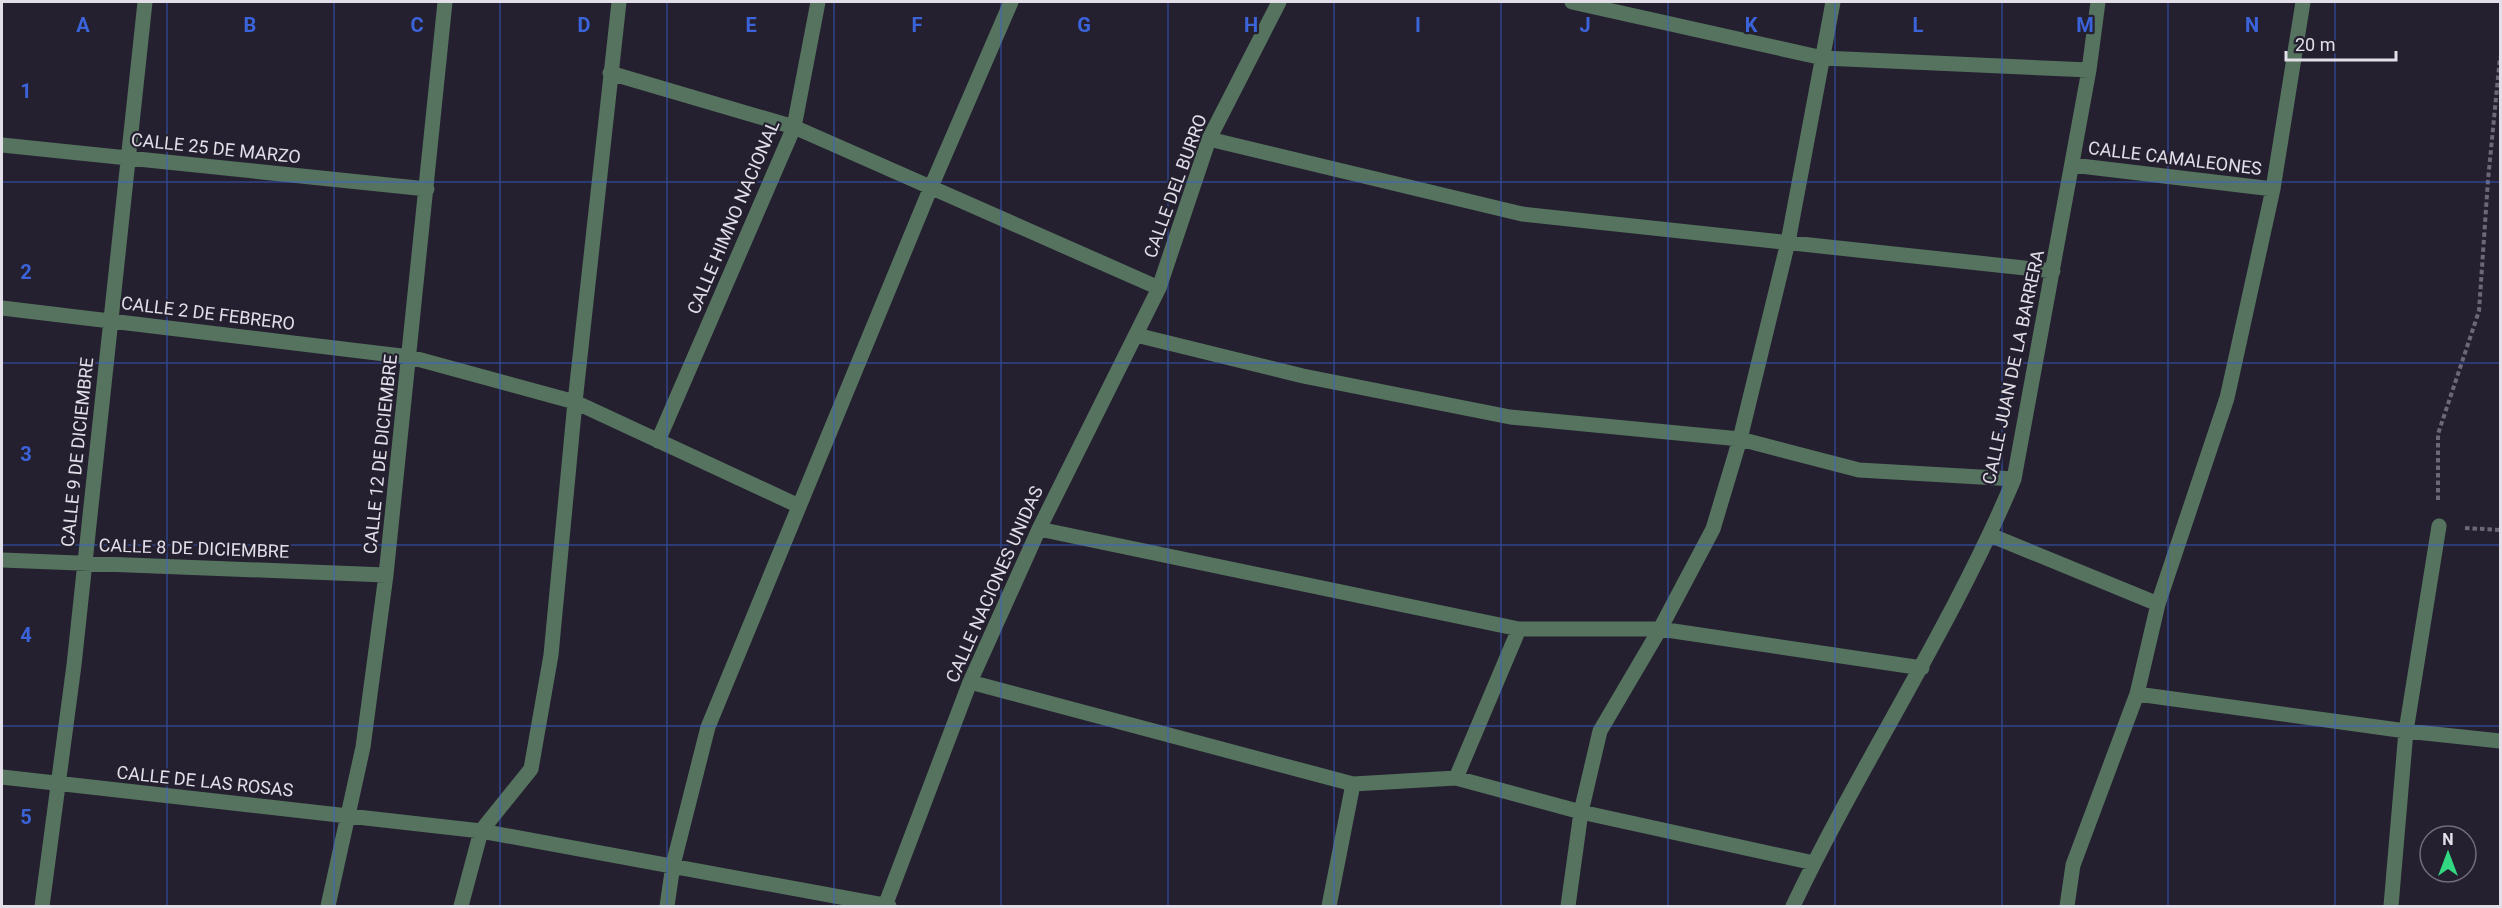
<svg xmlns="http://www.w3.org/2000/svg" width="2502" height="908" viewBox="0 0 2502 908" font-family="Roboto,sans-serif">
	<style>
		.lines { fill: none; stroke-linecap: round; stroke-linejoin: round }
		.path { stroke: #6c6875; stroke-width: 4; stroke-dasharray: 4.5 3; stroke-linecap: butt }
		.minor { stroke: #55735f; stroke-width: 15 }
		.grid { fill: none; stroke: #3b64db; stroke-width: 1.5; stroke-opacity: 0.55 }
		.labels { text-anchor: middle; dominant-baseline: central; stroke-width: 4.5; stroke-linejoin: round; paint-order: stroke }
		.street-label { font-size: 18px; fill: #e2dfe9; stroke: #25202f }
		.grid-label { font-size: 20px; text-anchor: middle; font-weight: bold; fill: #3b64db; stroke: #25202f; stroke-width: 4.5; stroke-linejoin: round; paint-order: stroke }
	</style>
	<rect width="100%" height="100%" fill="#25202f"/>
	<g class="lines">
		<path class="path" d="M2438 500V434L2479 311 2488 180 2500 57
			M2465 528 2500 530"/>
		<path class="minor" d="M1572 2 1823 58 2089 70
			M610 73 794 127 1159 288
			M1209 139 1522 214 2053 271
			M2 145 427 189
			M2072 165 2273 189
			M2 308 410 357 575 402 799 506
			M1136 335 1303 376 1510 417 1740 439 1859 470 2014 479
			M658 441 794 127 818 2
			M1039 529 1519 629H1660L1922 668
			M1990 535 2158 604
			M2 560 386 575
			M970 682 1353 784 1456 778 1581 812 1814 863
			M2137 694 2406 731 2500 741
			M2 777 481 831 889 906
			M1456 778 1519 629
			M42 906 74 665 145 2
			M328 906 363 747 386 575 445 2
			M461 906 481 831 531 769 551 655 575 402 619 2
			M667 906 673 865 708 727 931 187 1011 2
			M885 906 970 682 1039 529 1159 288 1209 139 1279 2
			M1329 906 1353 784
			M1568 906 1581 812 1600 731 1660 629 1713 529 1740 439 1788 242 1833 2
			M1793 906C1862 761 1952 627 2014 479L2089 70 2098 2
			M2067 906 2073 865 2137 694 2158 604 2227 398 2273 189 2303 2
			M2391 906 2406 731 2439 526"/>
	</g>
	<path class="grid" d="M167 2V906M334 2V906M500 2V906M667 2V906M834 2V906M1001 2V906M1168 2V906M1334 2V906M1501 2V906M1668 2V906M1835 2V906M2002 2V906M2168 2V906M2335 2V906M2 182H2500M2 363H2500M2 545H2500M2 726H2500"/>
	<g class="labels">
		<g class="street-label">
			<text transform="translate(216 148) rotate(6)">CALLE 25 DE MARZO</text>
			<text transform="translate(2175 158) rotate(7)">CALLE CAMALEONES</text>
			<text transform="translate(1175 186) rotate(-70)">CALLE DEL BURRO</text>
			<text transform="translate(733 217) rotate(-67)">CALLE HIMNO NACIONAL</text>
			<text transform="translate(208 313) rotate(7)">CALLE 2 DE FEBRERO</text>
			<text transform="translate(2013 367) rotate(-78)">CALLE JUAN DE LA BARRERA</text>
			<text transform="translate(77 452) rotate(-84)">CALLE 9 DE DICIEMBRE</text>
			<text transform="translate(380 454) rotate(-84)">CALLE 12 DE DICIEMBRE</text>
			<text transform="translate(194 548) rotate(2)">CALLE 8 DE DICIEMBRE</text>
			<text transform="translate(994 584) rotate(-66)">CALLE NACIONES UNIDAS</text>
			<text transform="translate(205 781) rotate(6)">CALLE DE LAS ROSAS</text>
		</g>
	</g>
	<g class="grid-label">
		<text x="83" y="32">A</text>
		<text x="250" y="32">B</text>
		<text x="417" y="32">C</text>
		<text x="584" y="32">D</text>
		<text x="751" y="32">E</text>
		<text x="917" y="32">F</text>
		<text x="1084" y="32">G</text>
		<text x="1251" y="32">H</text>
		<text x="1418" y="32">I</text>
		<text x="1585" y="32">J</text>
		<text x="1751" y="32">K</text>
		<text x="1918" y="32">L</text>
		<text x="2085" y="32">M</text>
		<text x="2252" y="32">N</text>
		<text x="26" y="98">1</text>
		<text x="26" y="279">2</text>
		<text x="26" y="461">3</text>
		<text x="26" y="642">4</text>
		<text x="26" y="824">5</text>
	</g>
	<rect width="2502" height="908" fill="none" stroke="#e2dfe9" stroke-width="6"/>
	<g transform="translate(2448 854)"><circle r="28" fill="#25202f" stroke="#716c79" stroke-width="1.5"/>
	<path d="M0-4.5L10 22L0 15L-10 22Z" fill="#32d882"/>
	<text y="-9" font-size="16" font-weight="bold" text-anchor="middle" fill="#e2dfe9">N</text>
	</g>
	<path d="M2286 51v9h110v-9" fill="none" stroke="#e2dfe9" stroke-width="3"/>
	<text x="2295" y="51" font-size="18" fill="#e2dfe9" stroke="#25202f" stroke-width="4.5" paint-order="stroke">20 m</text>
</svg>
